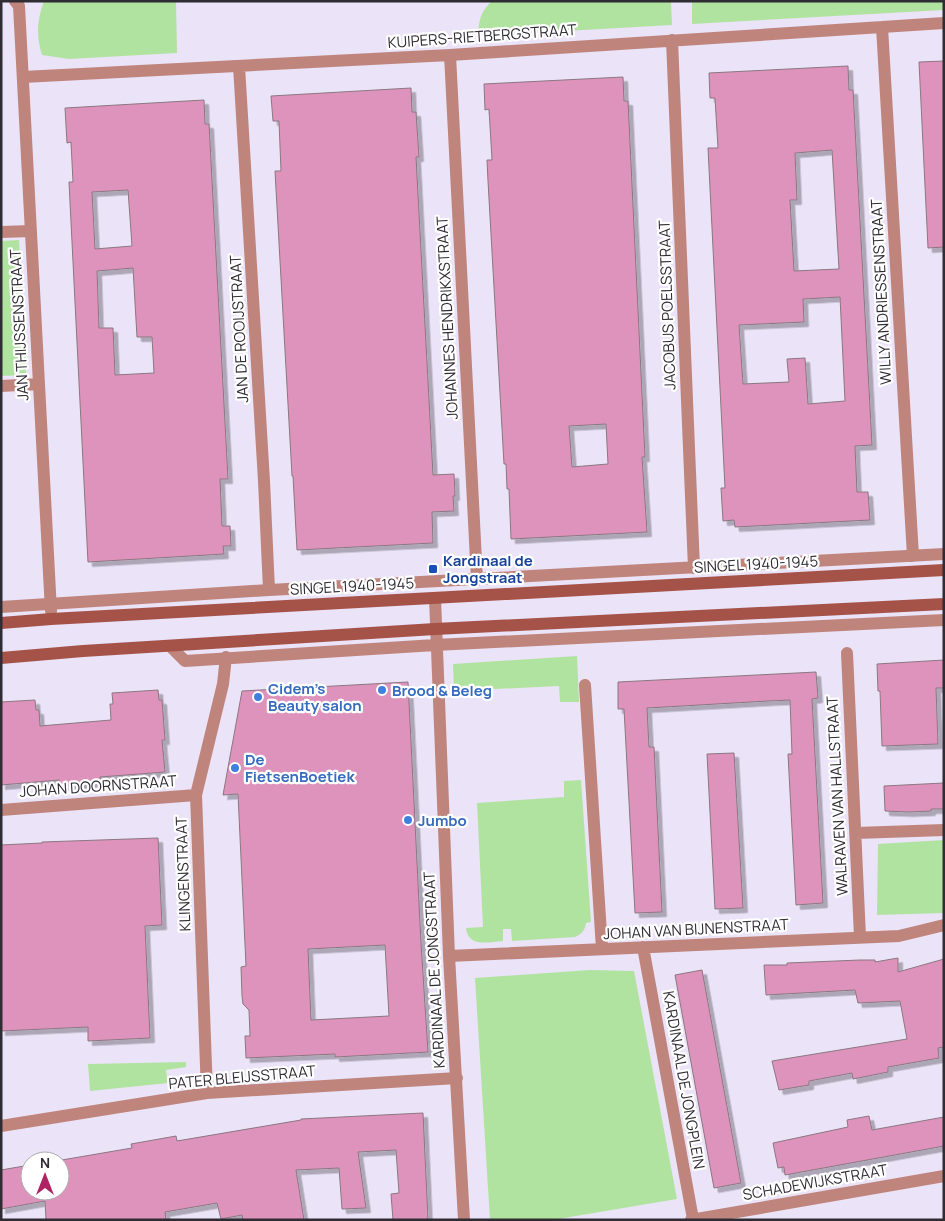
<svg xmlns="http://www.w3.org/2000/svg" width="945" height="1221" viewBox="0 0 945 1221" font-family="Manrope,sans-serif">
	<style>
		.green { fill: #b1e3a0 }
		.building { fill: #de93bc; stroke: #8b7781; fill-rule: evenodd; filter: url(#shadow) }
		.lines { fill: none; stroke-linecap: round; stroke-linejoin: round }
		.minor { stroke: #bf857c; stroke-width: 12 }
		.secondary { stroke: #a55349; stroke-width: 12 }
		.transit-dot { fill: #1a4fb4; stroke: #fff; stroke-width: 2 }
		.shop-dot { fill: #3f7fe0; stroke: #fff; stroke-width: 2 }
		.labels { text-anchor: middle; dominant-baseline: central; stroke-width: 4.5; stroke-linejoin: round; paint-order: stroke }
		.street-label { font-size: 15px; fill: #2f2c33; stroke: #fff }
		.transit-label { font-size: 15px; font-weight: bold; fill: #164399; stroke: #fff; text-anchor: start }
		.shop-label { font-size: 15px; font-weight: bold; fill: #366cbe; stroke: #fff; text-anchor: start }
	</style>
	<defs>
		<filter id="shadow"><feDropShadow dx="4.5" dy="4.5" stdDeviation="0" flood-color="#0004"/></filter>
	</defs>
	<rect width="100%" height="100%" fill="#ebe3f8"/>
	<path class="green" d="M44 1H176L177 53 69 59 42 55C36 35 37 21 44 1Z
		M492 1H671L672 25 478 36C479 21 480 12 492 1Z
		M692 1H944V10L692 24Z
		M19 240 26 375 1 376V241Z
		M577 656 579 702H560L559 686 454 691 453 664Z
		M581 780 591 922 586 923C585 930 582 934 575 937L512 941 511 929H503V941C489 942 468 948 466 928L483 927 477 803 564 797V781Z
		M944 840V913L877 915 878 844Z
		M590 970 634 971 677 1199 552 1220H490L475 978Z
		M186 1062V1067L166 1070 168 1083 90 1091 88 1064Z"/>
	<path class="building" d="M944 61V247L928 248 919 62Z
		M848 66 849 90H853L872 445 855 446 857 492H868L870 520 735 527 734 520 723 521 721 488H725L708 148H718L715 98H710L709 73ZM832 150 839 269 794 271 790 200H797L795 153ZM840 297 845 401 808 404 805 358 787 359 789 382 743 384 739 325 804 322 803 299Z
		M623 77 624 101H628L645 457H642L647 532 511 539 509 489H507L506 464H504L488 181 487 160H492L489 109 485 110 484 84ZM606 424 608 464 572 467 569 426Z
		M411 88 412 112H416L419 157H416L433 475 454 474 455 496H453L454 511 432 512 433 543 297 550 293 476H292L275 171H281L279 121H273L271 96Z
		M204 100 205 124H209L228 479H220L222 526H230L231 546H223L224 554 88 562 69 182H73L71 142 67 143 65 108ZM128 190 132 246 95 249 92 192ZM133 268 137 337H152L154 373 115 375 113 328H99L97 271Z
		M944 660V688H936L938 744 882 746 880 691H878L877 664Z
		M816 672 818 698 812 699 823 903 796 905 788 754H792L790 700 768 701 647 708 649 747H654L662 912 635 913 624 709H618V682Z
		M408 682 421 943 428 1052 335 1057V1054L246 1058 245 1036H250L249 1010 243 1004 242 996 241 967 246 966 238 794 223 795 242 691ZM385 945 389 1016 311 1020 308 949Z
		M158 690 159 700H162L165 740H162L165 772 100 777 101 782 60 786 59 780 1 785V702L35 700 36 710H39L40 726 111 720 110 704H113L112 693Z
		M734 753 743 908 715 909 707 754Z
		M944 783V809H931V811L909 812 885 811 884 786Z
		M158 838 162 925 145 926 150 1038 88 1041V1027L1 1031V845L42 843V842Z
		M898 958V972L944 959V1047L938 1048 939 1058 888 1067V1072L853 1079 852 1073 809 1081V1085L779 1090 772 1061 907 1039 900 1001 858 1003 855 990 766 995 764 965H787V963L860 960H875V962Z
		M702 970 741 1183 714 1188 675 975Z
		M423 1113 428 1220H393L391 1194 399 1193 396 1150 358 1152 366 1208 342 1209 339 1168 296 1170 304 1220H243L242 1215 221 1219 217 1203 165 1212 166 1220H46L45 1201 1 1209V1170L30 1165V1191H60V1161H56L132 1148 131 1144 176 1136 177 1141 301 1120V1119Z
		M869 1116 872 1130 944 1117V1146L785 1175 784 1167 778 1168 773 1143 848 1127 847 1120Z"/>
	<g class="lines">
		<path class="minor" d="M15 1 19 6 51 611
			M882 27 913 556
			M672 40 694 568
			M450 55 477 580
			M239 66 264 481 269 590
			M23 77 450 55 944 23
			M1 232 31 231
			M1 386 39 384
			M435 598 449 956 464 1220
			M1 607 269 590 944 554
			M170 646 185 661 435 645 944 620
			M847 653 860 937
			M585 685 602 949
			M1 810 196 795
			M856 833 944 830
			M643 947 693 1219
			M449 956 899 936 944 925
			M207 1093 196 795 223 684 226 657
			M1 1126 207 1093 457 1078
			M691 1220 944 1176"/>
		<path class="secondary" d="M1 623 51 619 944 570
			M1 658 83 651 435 629 944 604"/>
	</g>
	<rect class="transit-dot" x="428" y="564" width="10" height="10" rx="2.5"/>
	<g class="shop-dot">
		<circle cx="382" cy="690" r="5"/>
		<circle cx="258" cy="697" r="5"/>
		<circle cx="235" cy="768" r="5"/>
		<circle cx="408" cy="820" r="5"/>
	</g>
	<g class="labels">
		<g class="street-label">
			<text transform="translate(482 36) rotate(-4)">KUIPERS-RIETBERGSTRAAT</text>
			<text transform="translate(881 292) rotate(-93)">WILLY ANDRIESSENSTRAAT</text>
			<text transform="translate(667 305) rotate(-92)">JACOBUS POELSSTRAAT</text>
			<text transform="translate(447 318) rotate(-93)">JOHANNES HENDRIKXSTRAAT</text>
			<text transform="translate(19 325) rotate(-93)">JAN THIJSSENSTRAAT</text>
			<text transform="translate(239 329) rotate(-93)">JAN DE ROOIJSTRAAT</text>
			<text transform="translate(756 564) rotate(-3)">SINGEL 1940-1945</text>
			<text transform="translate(352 586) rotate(-3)">SINGEL 1940-1945</text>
			<text transform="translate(98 786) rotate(-4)">JOHAN DOORNSTRAAT</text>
			<text transform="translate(837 796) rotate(-93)">WALRAVEN VAN HALLSTRAAT</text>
			<text transform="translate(183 874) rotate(-92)">KLINGENSTRAAT</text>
			<text transform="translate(696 929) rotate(-3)">JOHAN VAN BIJNENSTRAAT</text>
			<text transform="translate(434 970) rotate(-93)">KARDINAAL DE JONGSTRAAT</text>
			<text transform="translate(242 1077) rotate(-5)">PATER BLEIJSSTRAAT</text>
			<text transform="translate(684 1080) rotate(80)">KARDINAAL DE JONGPLEIN</text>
			<text transform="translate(815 1182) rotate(-10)">SCHADEWIJKSTRAAT</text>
		</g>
		<g class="transit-label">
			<text x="443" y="560">Kardinaal de<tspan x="443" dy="17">Jongstraat</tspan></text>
		</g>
		<g class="shop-label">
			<text x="268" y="688">Cidem’s<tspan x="268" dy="17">Beauty salon</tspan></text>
			<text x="392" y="690">Brood &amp; Beleg</text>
			<text x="245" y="759">De<tspan x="245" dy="17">FietsenBoetiek</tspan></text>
			<text x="418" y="820">Jumbo</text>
		</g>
	</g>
	<rect width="945" height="1221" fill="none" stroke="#2f2c33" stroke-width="5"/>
	<g transform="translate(45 1176)"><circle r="24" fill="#ffffff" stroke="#acabad"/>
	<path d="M0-4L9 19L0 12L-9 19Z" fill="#ae2462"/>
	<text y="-8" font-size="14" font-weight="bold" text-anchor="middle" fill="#2f2c33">N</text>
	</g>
</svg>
